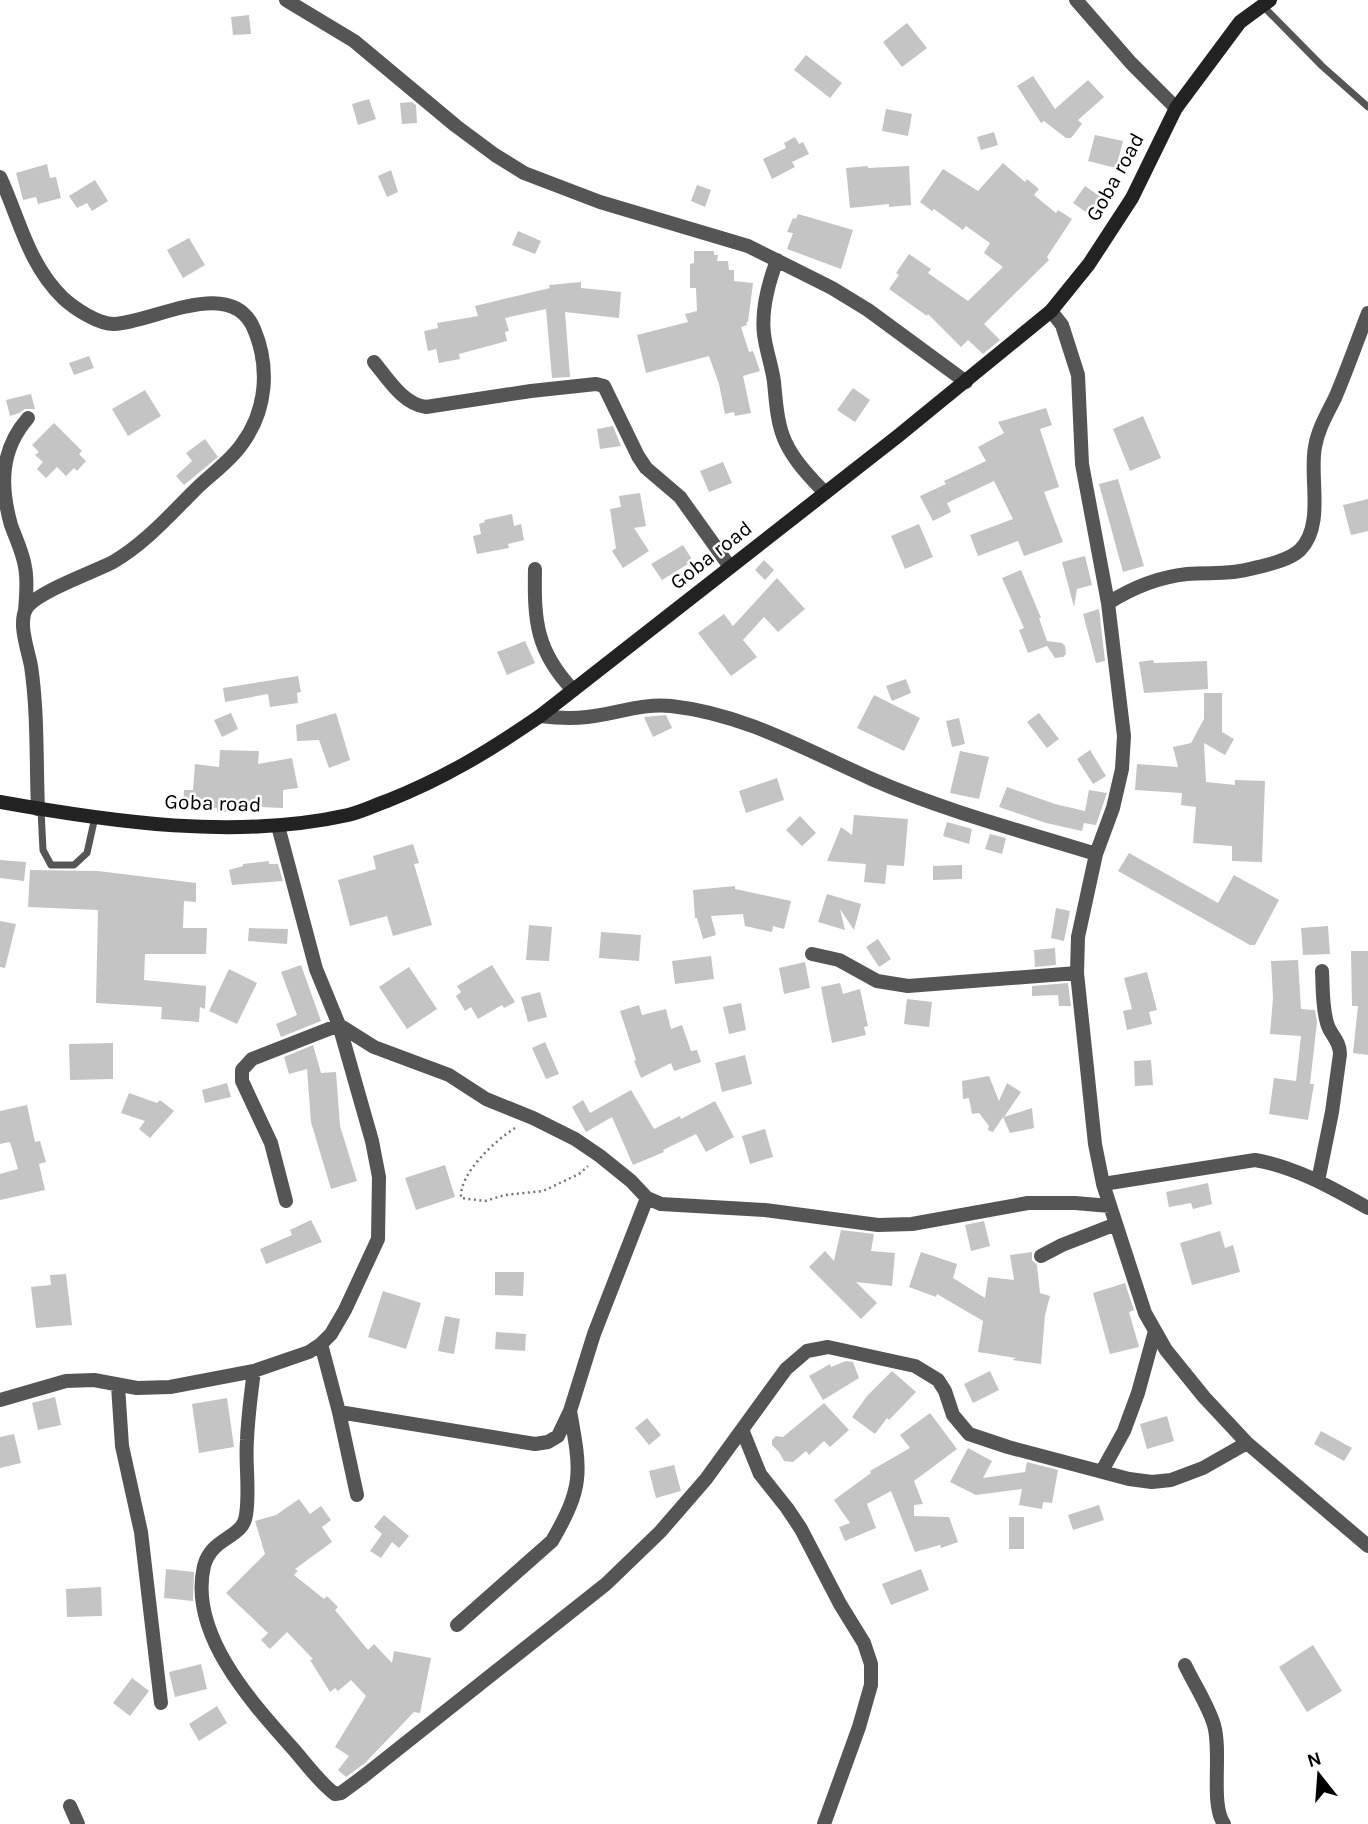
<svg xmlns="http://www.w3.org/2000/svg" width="1368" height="1824" viewBox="0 0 1368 1824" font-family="Karla,sans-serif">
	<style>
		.building { fill: #c4c4c4 }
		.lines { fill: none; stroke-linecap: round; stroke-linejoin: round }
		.path { stroke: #777; stroke-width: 2.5; stroke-dasharray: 2 3.5; stroke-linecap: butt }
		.lane { stroke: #555; stroke-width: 7 }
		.street { stroke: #555; stroke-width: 14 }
		.secondary { stroke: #222; stroke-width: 14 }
		.labels { text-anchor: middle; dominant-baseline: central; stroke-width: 5; stroke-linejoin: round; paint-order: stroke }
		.street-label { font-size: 21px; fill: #000; stroke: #fff }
	</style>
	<rect width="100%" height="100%" fill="#fff"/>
	<path class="building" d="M249 15 251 34 233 35 231 17Z
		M907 23 927 48 902 67 883 42Z
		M806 55 842 83 830 98 794 70Z
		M1033 76 1055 109 1088 80 1104 97 1078 120 1082 124 1071 138H1066L1044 121 1041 123 1017 86Z
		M369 99 376 119 358 125 352 104Z
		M412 102 416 105 417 123 402 124 400 103Z
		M886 109 912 114 908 136 882 131Z
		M994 132 998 145 981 150 977 137Z
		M1095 135 1123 141 1116 168 1088 161Z
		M795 137 799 144 803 142 809 154 792 162 795 167 772 179 763 159 786 148 784 143Z
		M1003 163 1025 182 1027 179 1039 189 1034 195 1056 213 1058 210 1072 219 1047 257 1049 260 984 324 1000 340 983 354 968 340 961 347 928 314 927 316 889 289 899 275 896 273 909 254 931 269 928 273 968 301 1003 267 984 253 990 243 966 226 963 230 934 209 932 211 920 202 943 169 978 191Z
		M47 164 50 178 56 177 61 198 38 204 36 197 23 200 16 173Z
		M868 166V168L909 166 911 205 889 207V204L850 208 846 168Z
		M391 170 398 192 387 197 378 176Z
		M95 180 108 201 92 211 87 203 77 208 69 196Z
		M697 185 711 190 705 207 691 201Z
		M1085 186 1105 200 1093 217 1073 203Z
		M798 214 853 230 841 269 787 249 793 233 787 232 793 218 796 219Z
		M518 231 541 241 535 254 512 245Z
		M189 238 205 265 183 278 167 250Z
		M694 251H714V255H718L717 261H728L729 270H734V281L753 283 748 322H746L747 325 741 327 749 352 753 351 760 371 743 376 751 413 735 416 734 412 725 414 719 384 709 356 646 373 637 335 688 322 685 314 697 311 696 288H690V264L694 263Z
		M581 282V288L621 292 619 318 565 312 570 377 552 378 546 309 505 318 509 331 505 332 507 341 459 354 460 359 439 363 436 349 428 351 424 331 438 328 437 323 478 316 475 306 550 288 549 285Z
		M89 356 94 368 74 375 69 363Z
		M853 388 870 400 855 422 837 410Z
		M145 390 161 416 128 436 112 409Z
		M31 394 35 409H25L19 413 10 416 6 400Z
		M1046 408 1052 425 1040 429 1059 487 1044 492 1063 542 1024 556 1018 541 978 556 970 535 1013 519 994 481 947 503 951 512 933 521 920 496 946 484 944 481 986 461 978 447 1004 433 998 422Z
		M1143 416 1161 458 1130 471 1113 429Z
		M54 423 82 451 79 454 86 461 77 471 74 468 66 476 57 467 46 478 37 469 43 462 35 455 39 452 32 445Z
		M613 426 621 446 600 449 597 429Z
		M205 439 218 457 184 485 176 476 192 461 186 453Z
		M723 462 732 483 709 492 700 471Z
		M1118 479 1144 566 1123 572 1099 484Z
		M640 493 646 526 634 528 649 551 623 568 612 551 616 548 610 509 621 507 619 496Z
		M1368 499V531L1351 535 1343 505Z
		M512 514 514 526 521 524 524 540 508 544 509 548 477 554 473 536 481 534 479 524 485 522 484 520Z
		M919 524 933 557 905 569 891 536Z
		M683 545 693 561 662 580 651 564Z
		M1085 556 1092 585 1077 589 1074 607 1062 562Z
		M764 560 774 570 765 580 755 570Z
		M1021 570 1041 618H1039L1047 641 1062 643 1065 646 1066 654 1063 657 1055 658 1047 646 1028 653 1019 630 1024 628 1002 578Z
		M777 578 805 609 778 632 764 617 743 640 757 657 731 676 698 633 724 614 733 626Z
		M1099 609 1105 661 1096 663 1083 614Z
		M525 641 535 663 507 675 497 652Z
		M1153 660 1154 663 1207 661 1208 689 1144 693 1139 662Z
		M298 676 301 692 297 693 298 703 270 707 268 694 225 702 223 688Z
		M906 679 911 693 892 701 886 686Z
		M1204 693H1222V732L1234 739 1225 755 1204 743 1206 782 1235 785V780L1265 781 1262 862 1232 861V846L1193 843 1196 807 1181 805 1182 793 1135 790 1137 764 1178 767 1173 747 1191 743 1204 719Z
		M874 695 920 718 904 751 857 728Z
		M231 713 238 729 222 737 214 720Z
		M336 713 350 760 329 768 319 740 297 741 296 725Z
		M1039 713 1059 739 1047 748 1027 722Z
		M666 715 672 728 653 737 644 717Z
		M959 718 965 744 952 747 946 721Z
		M220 750 259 751 258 764 292 758 298 788 283 790V808L235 806 234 812 217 811V808L183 806 184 790H193L195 764 219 767Z
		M1090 750 1106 776 1093 784 1077 759Z
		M960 751 989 757 979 799 950 793Z
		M777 778 784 800 746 813 739 791Z
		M1007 787 1055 804 1085 811 1089 790 1107 793 1096 825 1084 823 1082 831 1046 823 999 807Z
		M854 815 908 819 904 866 887 865 885 884 864 882 866 864 827 861 841 827 852 835Z
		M800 816 816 833 802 846 786 830Z
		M947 822 972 829 969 844 943 836Z
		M990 834 1006 838 1002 854 985 849Z
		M413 844 419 863 414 864 432 925 393 936 387 916 350 926 338 880 376 869 373 856Z
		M1129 853 1218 903 1234 875 1279 900 1255 945H1250L1118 871Z
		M0 860 26 862 24 881 0 878Z
		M269 861V864H278L283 881 232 885 229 870 243 866V864Z
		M962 865V879L933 880V866Z
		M30 870 98 871 196 883V902L184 901 183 928H207L206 954H145L144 980 206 986 205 1009 200 1007 199 1022 161 1019 162 1007 96 1003 98 910 28 907Z
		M735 886V889L791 901 784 929 773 926 772 932 745 926 743 914 711 916 716 935 703 939 697 918H695L693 890Z
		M827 894 861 904 854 930 840 909 845 930 818 922Z
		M1056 908 1070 911 1064 941 1051 938Z
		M0 921 16 924 5 968 0 967Z
		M529 925 552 927 549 961 526 960Z
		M1328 926 1330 954 1303 955 1301 928Z
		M249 928 288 929 287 944 248 941Z
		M601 932 641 935 639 961 599 958Z
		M878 939 891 959 879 967 866 947Z
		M1055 948 1056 965 1035 967 1034 950Z
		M1351 951H1368V1055L1353 1053 1358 1006H1352Z
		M711 956 714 979 675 984 672 961Z
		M1298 960 1301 1009 1315 1010 1317 1022 1310 1084H1314L1308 1120 1269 1114 1274 1078 1296 1081 1301 1036 1270 1034 1273 998 1271 961Z
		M805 962 810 988 784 994 779 968Z
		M301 965 321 1021 281 1037 276 1024 297 1015 281 972Z
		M492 965 515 1002 504 1008 502 1005 478 1019 471 1007 465 1011 456 996 461 992 457 986Z
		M409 967 437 1009 407 1029 379 987Z
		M229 969 257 983 237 1024 209 1011Z
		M1147 972 1157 1010 1149 1012 1152 1024 1127 1030 1123 1011 1132 1009 1124 978Z
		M840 983 843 994 860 989 868 1026 864 1027 866 1035 832 1043 821 987Z
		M1068 983 1071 1006H1059L1058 995 1032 996V986Z
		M540 992 547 1017 528 1022 521 997Z
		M907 999 932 1002 929 1027 904 1024Z
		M741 1003 746 1030 729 1034 723 1007Z
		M639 1005 642 1015 666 1009 671 1029 682 1025 691 1051 697 1050 701 1062 674 1071 671 1063 641 1078 634 1061 636 1060 620 1011Z
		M545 1042 559 1074 546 1079 532 1048Z
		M113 1043V1079L70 1080 69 1044Z
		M313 1045 321 1073 336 1072 340 1126 357 1181 331 1189 311 1122 307 1069 289 1074 284 1057Z
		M745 1055 752 1084 722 1092 715 1063Z
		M1151 1060 1153 1085 1135 1086 1134 1061Z
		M989 1076 999 1101 1007 1083 1021 1092 1004 1117 1032 1108 1034 1128 1010 1133 1003 1117 993 1132 988 1130 989 1126 979 1113 972 1114 969 1098 963 1099 962 1081Z
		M227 1083 231 1097 205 1103 202 1090Z
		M631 1090 654 1129 680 1116 681 1119 715 1101 734 1137 706 1152 696 1134 663 1150 664 1152 633 1165 612 1117 586 1132 572 1107 583 1100 590 1113Z
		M129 1093 157 1103 160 1100 174 1111 150 1138 139 1129 145 1121 121 1113Z
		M27 1105 35 1142 40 1141 46 1162 39 1164 45 1190 0 1200V1174L18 1169 10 1142 0 1144V1111Z
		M765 1129 773 1157 750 1164 742 1136Z
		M445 1165 455 1197 416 1210 405 1178Z
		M1208 1183 1212 1204 1193 1209 1191 1203 1169 1207 1166 1192Z
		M311 1220 322 1242 266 1264 260 1249 292 1235 290 1230Z
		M984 1221 990 1246 971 1251 965 1225Z
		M841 1230 874 1234 871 1251 895 1253 892 1286 856 1282 877 1303 861 1319 809 1267 825 1251 834 1261Z
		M1220 1231 1225 1248 1233 1245 1240 1272 1192 1285 1180 1243Z
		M921 1252 957 1264 953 1278 985 1298 988 1277 1014 1280 1010 1255 1032 1252V1260L1037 1265 1040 1293 1050 1296 1045 1315 1041 1364 1012 1360 1016 1358 978 1352 983 1321 937 1294 936 1297 909 1287Z
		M495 1272H524L523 1296 495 1295Z
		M66 1274 72 1325 36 1328 31 1287 51 1285 50 1275Z
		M1125 1283 1134 1310 1129 1312 1139 1347 1110 1354 1093 1293Z
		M383 1291 421 1303 406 1349 368 1337Z
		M445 1316 460 1319 454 1354 438 1351Z
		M496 1332 526 1334 525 1351 495 1349Z
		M846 1361 853 1362 859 1378 823 1400 809 1376 830 1364 831 1367Z
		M892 1371 916 1392 889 1420 887 1418 875 1434 852 1417 867 1396Z
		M990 1371 999 1390 973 1403 964 1384Z
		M55 1397 61 1425 38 1430 32 1403Z
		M227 1398 234 1447 199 1453 192 1404Z
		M824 1403 849 1430 830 1447 824 1441 809 1455 806 1451 793 1462 784 1461 779 1452 772 1445V1440L776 1436 783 1437Z
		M930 1413 957 1449 914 1481 923 1504 914 1505V1516L949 1517 958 1542 941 1548 940 1545 915 1552 891 1491 867 1504 876 1528 845 1541 839 1527 850 1523 834 1500 871 1473 870 1471 910 1448 900 1435Z
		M1167 1416 1174 1441 1147 1449 1140 1424Z
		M647 1418 661 1435 649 1445 635 1428Z
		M1321 1431 1352 1448 1344 1461 1314 1444Z
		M14 1434 21 1463 0 1468V1437Z
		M968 1448 992 1461 983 1478 1025 1472 1027 1462 1058 1470 1052 1503 1043 1502 1042 1509 1019 1505 1022 1489 976 1495 950 1482Z
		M674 1465 681 1491 656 1498 649 1471Z
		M299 1499 310 1514 321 1506 331 1520 322 1527 332 1542 295 1569 298 1571 294 1575 324 1599 327 1596 338 1607 335 1610 368 1650 374 1644 392 1663 394 1651 431 1658 420 1713 414 1712 365 1763 346 1777 338 1770 349 1756 335 1747 366 1696 351 1680 338 1691 335 1688 330 1692 310 1660 313 1659 287 1632 270 1649 261 1640 268 1633 226 1593 265 1554 255 1521 276 1515Z
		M1099 1505 1104 1520 1073 1530 1068 1515Z
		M384 1515 409 1536 399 1548 392 1542 381 1558 370 1551 382 1534 374 1527Z
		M1009 1517H1024V1549H1009Z
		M166 1569 194 1572 193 1601 164 1598Z
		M921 1569 929 1590 891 1605 882 1584Z
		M101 1587 102 1616 67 1617 66 1589Z
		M1313 1645 1342 1691 1307 1712 1279 1667Z
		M201 1664 207 1689 175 1697 169 1672Z
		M132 1678 149 1691 130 1716 113 1703Z
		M217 1706 227 1723 199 1741 189 1724Z"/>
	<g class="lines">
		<path class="path" d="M515 1128C496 1140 459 1173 461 1198L485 1201 505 1195 543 1191 579 1174 588 1166"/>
		<path class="lane" d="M1263 6 1322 66 1368 107
			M41 810 43 850 51 865H74L87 853 95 817"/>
		<path class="street" d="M286 0 354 41 456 126 495 155 524 173 600 202 748 246 832 288 868 310 966 382
			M1076 0 1131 63 1176 108
			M0 177C20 220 28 264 63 298 75 309 98 324 114 324 154 322 232 275 254 329 270 367 267 410 242 444 229 463 208 476 193 492 168 517 144 544 113 562 94 572 34 593 26 609 18 624 28 650 31 666 38 713 36 762 38 809
			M777 260C768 284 761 309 764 334 766 351 772 366 774 382 776 402 777 423 785 441 794 461 810 477 825 493
			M1051 311 1062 325 1078 375 1082 464 1108 603 1124 736 1122 769 1113 808 1096 854 1078 937 1077 973 1095 1144 1103 1184 1145 1313 1166 1350 1204 1397 1247 1443 1368 1546
			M374 362C388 379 403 404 426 407L531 391 596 384 604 386 638 456 646 468 680 497 730 567
			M535 569C534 621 536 651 573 690
			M1108 603C1132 588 1158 577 1187 574 1209 572 1229 575 1250 569 1266 565 1288 561 1300 550 1325 525 1309 477 1315 447 1318 429 1327 414 1335 398 1347 370 1357 341 1368 313
			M25 611C26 597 28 582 25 567 23 553 16 539 11 525 0 486 0 450 28 418
			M540 716C556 718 571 719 587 717 615 714 643 703 671 706 745 714 808 751 874 780 945 811 1022 831 1096 854
			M812 954 839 960 877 981 908 986 1077 973
			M1318 1181 1332 1112 1340 1054C1340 1040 1330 1035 1327 1023 1322 1006 1323 988 1322 971
			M1103 1184 1255 1160C1296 1167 1332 1188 1368 1208
			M286 1201 271 1143 242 1081V1070L252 1059 339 1025 374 1047 449 1075 486 1099 533 1118 575 1139 600 1156 631 1181 647 1198 661 1204 765 1210 878 1225 912 1224 1028 1203H1075L1110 1206
			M1041 1256 1062 1245 1116 1224
			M321 1344 339 1412 357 1495
			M254 1371C251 1393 248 1417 247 1440 245 1464 250 1490 246 1515 243 1539 212 1536 204 1566 188 1634 253 1704 295 1751 307 1765 320 1783 335 1794L341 1793 364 1776 606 1584 660 1532 706 1479 786 1369 807 1351 828 1347 915 1366 938 1380 945 1391 953 1415 969 1434 1008 1447 1129 1479 1152 1482 1171 1480 1203 1468 1247 1443
			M118 1386 122 1446 141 1532 161 1703
			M0 1400 66 1381 94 1380 137 1388 170 1387 254 1371 309 1352 321 1344 331 1334 345 1310 378 1239 379 1177 372 1141 339 1025 316 969 278 826
			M339 1412 535 1444 548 1442 558 1436 570 1411 594 1334 647 1198
			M743 1432 760 1474 787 1508 801 1529 840 1604 864 1643 871 1664V1685L859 1727 824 1824
			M1102 1471 1124 1431 1138 1393 1155 1331
			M457 1625 552 1541C584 1486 581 1472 570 1411
			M1185 1665C1194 1684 1208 1705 1214 1725 1222 1753 1210 1804 1224 1824
			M70 1806 78 1824"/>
		<path class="secondary" d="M0 802C111 822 236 840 348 815 361 812 375 805 387 801 445 778 489 751 540 716L898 436 1051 311 1089 264 1132 198 1176 108 1240 22 1270 0"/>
	</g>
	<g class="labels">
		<g class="street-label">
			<text transform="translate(1115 177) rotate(-61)">Goba road</text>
			<text transform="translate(711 555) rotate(-38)">Goba road</text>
			<text transform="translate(213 803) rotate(2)">Goba road</text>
		</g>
	</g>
	<g transform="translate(1319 1775) rotate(343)" stroke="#ffffff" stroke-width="5" paint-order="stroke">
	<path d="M0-5L12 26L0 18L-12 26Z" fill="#000000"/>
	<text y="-10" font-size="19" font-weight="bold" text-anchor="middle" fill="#000000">N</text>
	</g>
</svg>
